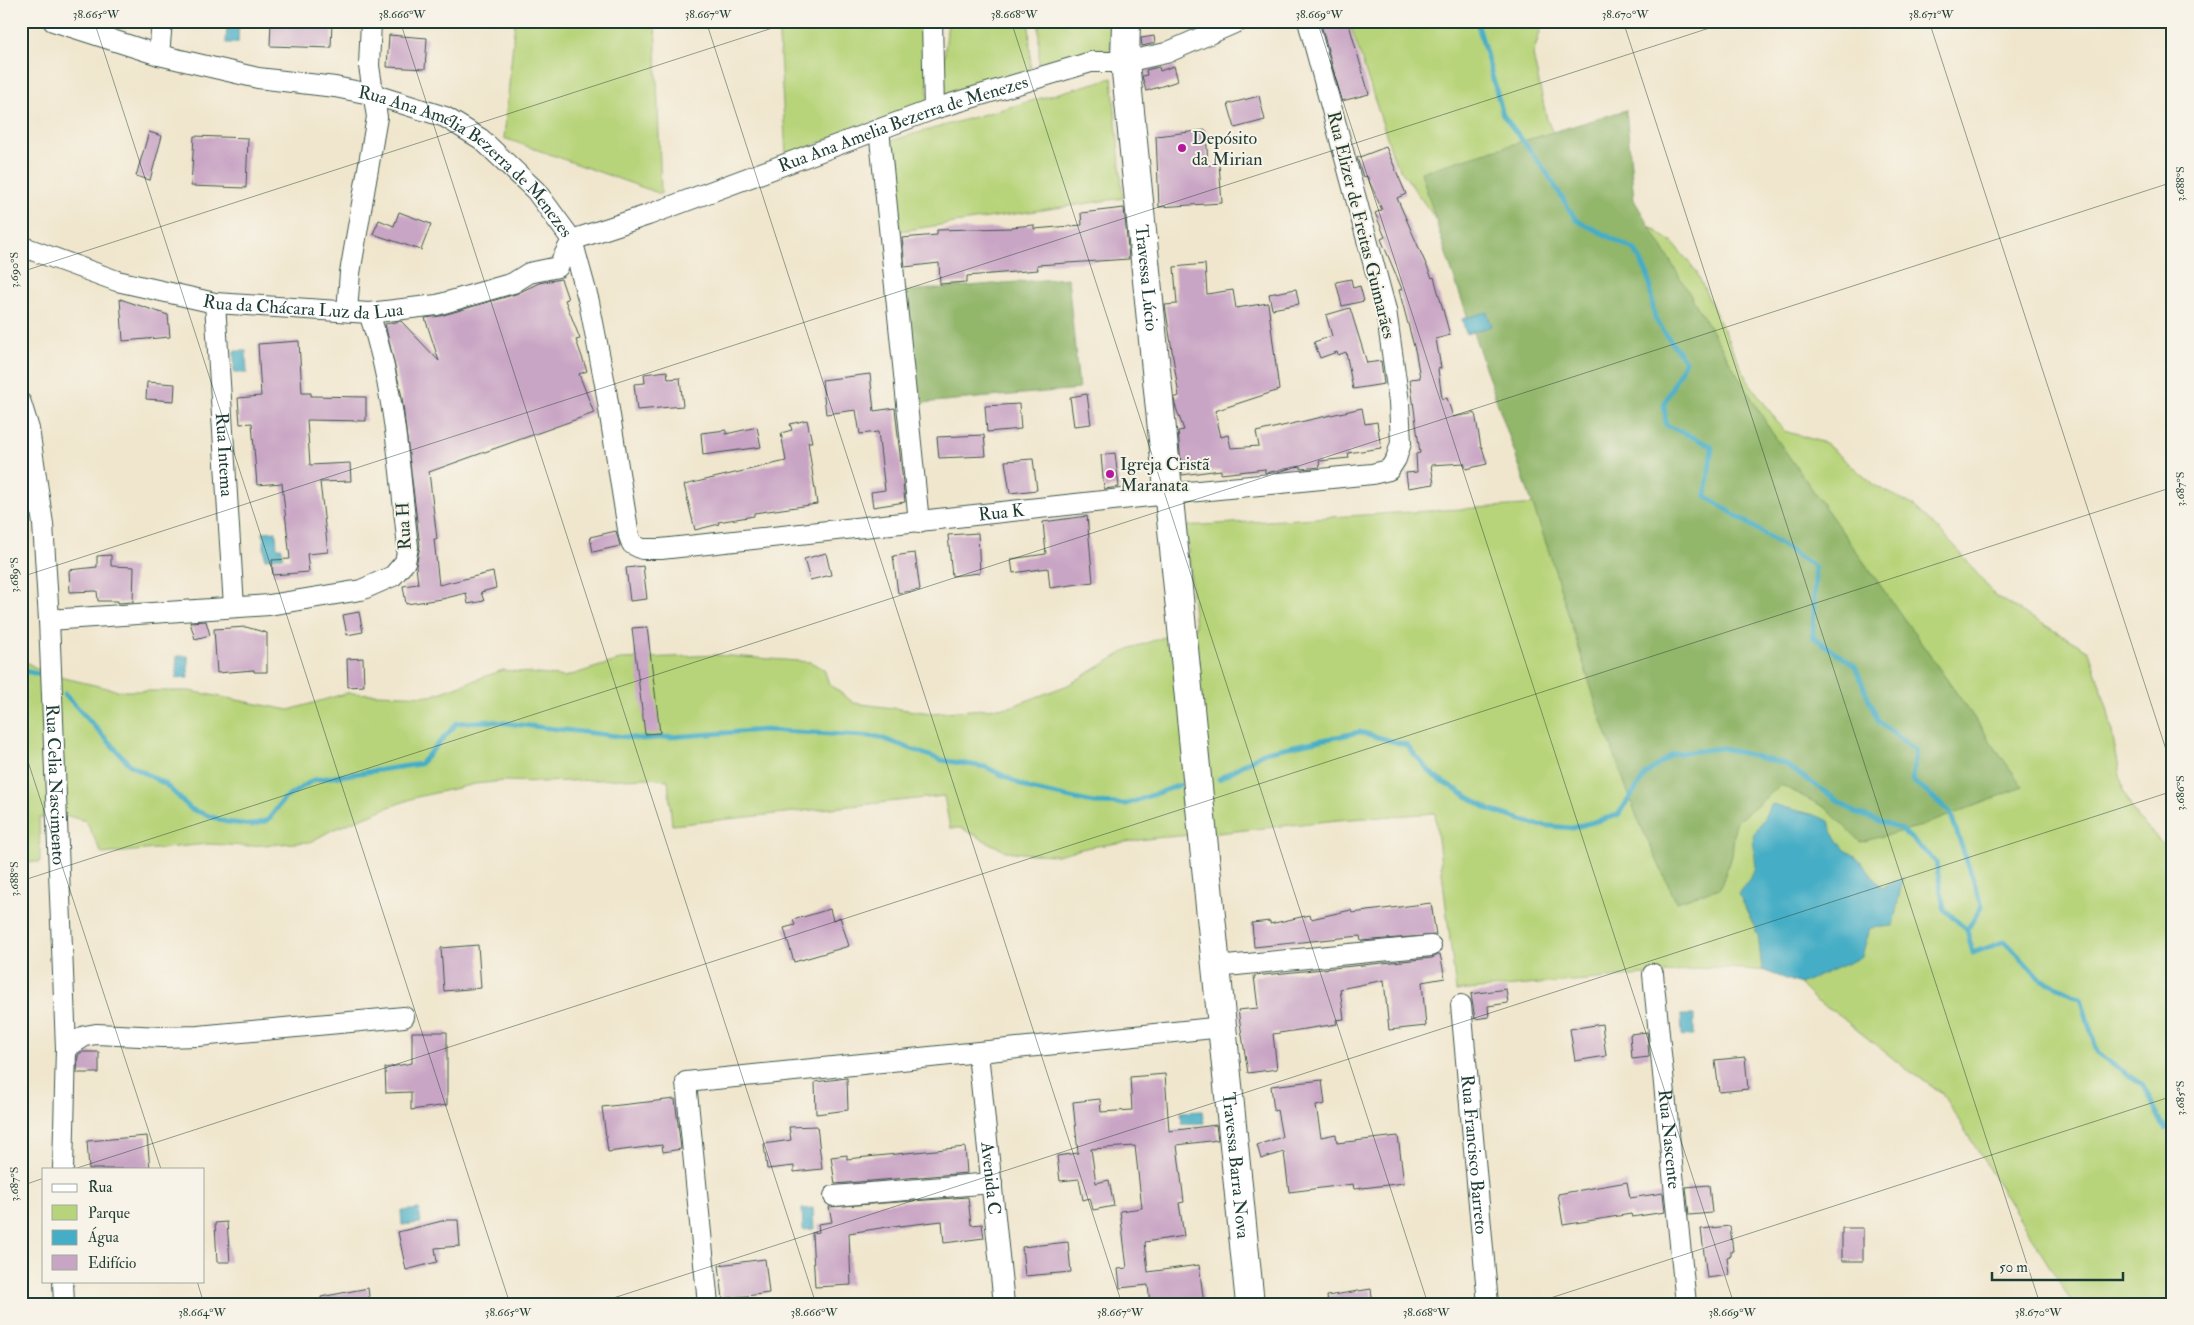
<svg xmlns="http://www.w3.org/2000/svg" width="2194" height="1325" viewBox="0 0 2194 1325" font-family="'IM FELL Double Pica',serif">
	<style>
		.green { fill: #b8d47a; stroke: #6c8857 }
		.forest { fill: #92b66a; stroke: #587a4f }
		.water { fill: #45adc5; stroke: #32757c }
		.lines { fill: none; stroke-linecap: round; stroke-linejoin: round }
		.stream { stroke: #45adc5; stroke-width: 5 }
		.building { fill: #c9a5c5 }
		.street-casing { stroke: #3e564b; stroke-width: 22 }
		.secondary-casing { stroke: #3e564b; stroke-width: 30 }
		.street { stroke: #fff; stroke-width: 20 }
		.secondary { stroke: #fff; stroke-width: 28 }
		.ticks { fill: none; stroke: #1f3d34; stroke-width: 1; stroke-opacity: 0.45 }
		.poi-dot { fill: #b5179e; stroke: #f7f3e8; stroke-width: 2 }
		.labels { text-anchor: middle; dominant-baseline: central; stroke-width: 4; stroke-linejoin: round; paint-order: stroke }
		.street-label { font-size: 18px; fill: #1f3d34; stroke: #f7f3e8 }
		.poi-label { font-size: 18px; fill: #1f3d34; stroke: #f7f3e8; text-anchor: start }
		.neatline { fill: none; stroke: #1f3d34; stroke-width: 2 }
		.ticks-label { font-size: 12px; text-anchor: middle; fill: #1f3d34 }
	</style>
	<rect width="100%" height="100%" fill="#f7f3e8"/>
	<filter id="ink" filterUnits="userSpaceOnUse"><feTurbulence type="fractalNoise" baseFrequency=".02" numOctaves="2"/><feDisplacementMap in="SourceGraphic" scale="10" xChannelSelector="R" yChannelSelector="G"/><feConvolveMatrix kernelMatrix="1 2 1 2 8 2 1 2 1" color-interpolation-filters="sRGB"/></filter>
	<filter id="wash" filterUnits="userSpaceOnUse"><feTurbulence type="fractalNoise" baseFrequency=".0096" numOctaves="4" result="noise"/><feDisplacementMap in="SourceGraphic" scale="20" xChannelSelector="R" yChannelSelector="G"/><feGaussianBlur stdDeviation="1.12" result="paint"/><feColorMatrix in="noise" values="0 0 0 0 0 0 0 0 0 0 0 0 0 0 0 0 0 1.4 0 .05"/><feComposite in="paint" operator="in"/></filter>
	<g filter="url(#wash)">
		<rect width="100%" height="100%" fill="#f0e6cd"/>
		<path class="green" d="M515 21H655L661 194 504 138Z
			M778 21H926L928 103 786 155Z
			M948 21H1029L1031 72 940 102Z
			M1039 21H1110L1111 50 1039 67Z
			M1349 21H1547L1542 25 1533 55 1547 120 1557 141 1606 194 1673 243 1696 271 1746 378 1784 431 1825 443 1874 485 1913 505 1954 545 1995 596 2089 651 2108 711 2123 790 2137 818 2173 853V1304H2073L1941 1092 1905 1068 1837 1014 1816 1001 1787 972 1709 967 1668 973 1456 991 1435 813 1337 820 1218 833 1154 838 1090 847 1057 855 1031 854 1005 851 961 828H950L944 796 672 825 668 780 648 778 541 782 504 781 475 784 417 797 389 807 332 830 310 842 247 846 208 844 102 854 86 821 68 816 39 818 40 862H21V651L26 662 47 674 120 691H190L289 710 347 693 431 696 503 670 565 677 623 659 717 655 810 662 824 669 829 684 854 703 931 713 1010 707 1068 685 1131 648 1195 627 1186 526 1573 502 1476 276 1395 162Z
			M1112 78 1123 198 900 231 890 141Z"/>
		<path class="forest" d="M1626 110 1634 200 1771 431 2023 787 1922 826 1860 842 1826 808 1781 785 1735 823 1732 856 1720 888 1676 902 1637 817 1597 707 1549 552 1447 257 1421 172Z
			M1068 278 1079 389 910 404 895 292Z"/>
		<path class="water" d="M227 21H239L238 43H226Z
			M1487 312 1492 326 1466 334 1462 319Z
			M234 351H246L247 373H234Z
			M276 531 277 548H282L283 557 265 559 263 532Z
			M177 656H188V678H176Z
			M1772 804 1815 815 1829 821 1833 833 1844 849 1857 857 1882 888 1903 877 1893 926 1870 928 1862 957 1800 984 1762 970 1758 935 1739 894 1756 869 1753 836Z
			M1681 1015H1694V1035L1682 1036Z
			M1202 1111 1204 1123 1182 1124 1181 1112Z
			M813 1208 814 1229 803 1230 802 1209Z
			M419 1209 421 1223 402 1225 401 1211Z"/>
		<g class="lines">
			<path class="stream" d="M1477 21 1503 115 1545 170 1576 220 1635 250 1648 275 1655 319 1685 361 1664 404 1666 425 1712 446 1706 496 1815 567 1813 637 1855 666 1878 721 1916 751 1912 780 1950 812 1982 906 1967 930 1973 953 2005 941 2039 978 2081 998 2097 1052 2143 1086 2165 1129 2173 1124
				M21 670 38 674
				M65 694 130 765 165 784 191 809 226 822 252 825 268 820 284 799 313 780 420 764 457 723 488 721 643 739 764 730 879 737 941 760 986 767 1030 789 1094 803 1127 804 1180 785
				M1219 779 1265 752 1360 732 1406 745 1434 776 1490 810 1538 825 1572 828 1618 815 1646 774 1673 754 1722 748 1785 764 1854 812 1901 829 1936 862 1944 909 1967 930"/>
		</g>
		<g id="blocks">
			<path class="building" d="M271 21H332L331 48 270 46Z
				M1320 21H1348L1369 94 1342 101Z
				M389 35 427 38 425 69 387 67Z
				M1154 36 1155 43 1142 46 1141 38Z
				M1174 66 1178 81 1146 91 1142 76 1147 75 1146 70 1159 67 1160 71Z
				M1259 96 1265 120 1235 128 1228 104Z
				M1206 130 1208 165 1219 164 1222 203 1159 207 1156 136Z
				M149 132 162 136 150 180 136 176Z
				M194 136 248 138 246 188 191 186Z
				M1386 147 1406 194 1397 198 1432 278 1434 277 1450 335 1436 339 1441 368 1438 369 1442 399 1447 398 1453 417 1475 413 1481 447H1482L1487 464 1466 469 1464 463 1431 465 1434 484 1408 488 1406 473 1417 472 1416 454 1420 453 1410 379 1420 378 1416 354 1399 290 1402 289 1381 239 1385 237 1375 213 1382 210 1367 176 1363 177 1357 158Z
				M1124 208 1129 259 1037 265 1038 270 967 276V282L940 284 939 263 905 267 902 238 937 235V230L1011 228V227L1034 225V229L1082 225 1081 213Z
				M399 212 431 224 421 250 373 234 379 220 394 226Z
				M1205 264 1207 294 1233 290 1236 308 1268 303 1279 390 1215 411 1221 437 1228 435 1231 448 1259 446 1256 432 1362 408 1365 424 1377 422 1381 448 1348 453 1349 458 1319 461 1320 467 1301 469V466L1265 473V469L1221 474V470L1182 475 1178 431 1184 430 1175 405 1174 398 1179 396 1165 305 1177 304 1174 267Z
				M561 279 568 299 565 300 580 339 576 340 587 371 579 374 594 413 429 472 437 539H434L439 585 493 572 496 588 481 592 484 601 468 604 466 593 442 599 406 604 403 586 418 584 416 566 420 546 402 397 385 324 401 321 439 361 425 318 440 316 516 294 539 283Z
				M1351 279 1353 288 1360 286 1364 301 1342 306 1336 282Z
				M1296 289 1299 304 1272 309 1269 294Z
				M120 299 168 315 170 337 123 341Z
				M1350 308 1367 363 1381 361 1384 384 1353 389 1346 352 1338 355 1337 352 1320 358 1314 342 1332 336 1326 315Z
				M299 341 302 393H311V396L366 397V421L307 420 310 465 350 463 351 481 320 482 328 552 307 554 309 572 273 575 272 560 290 559 282 483 257 485 252 423 240 424 238 398 261 396 258 344Z
				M667 371 668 379 680 378 683 406 637 410 634 384 645 383 644 374Z
				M870 374 874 411 895 408 905 502 873 507 871 492 885 490 878 432 860 434 856 410 826 414 822 380Z
				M147 382 175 384 174 401 146 399Z
				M1087 394 1091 424 1074 426 1070 397Z
				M1019 404 1021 429 987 432 985 406Z
				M807 420 812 442H808L817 504 754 513V516L718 522 719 524 695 530 684 485 786 461 781 433 792 430 790 424Z
				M757 427 761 447 703 455 701 433 726 430V434Z
				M984 435 986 456 939 458 937 437Z
				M1115 453 1119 487 1104 489 1101 455Z
				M1033 459 1037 490 1010 493 1005 461Z
				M1087 516 1093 582 1050 588 1048 568 1013 573 1011 559 1046 554 1043 522Z
				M616 531 620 546 593 552 590 537Z
				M978 533 980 573 952 576 948 535Z
				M826 553 831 575 810 580 804 559Z
				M915 553 920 590 898 593 893 556Z
				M111 555V566L134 567 133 602 118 603V601H98L97 591 70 592 69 570 97 567V556Z
				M643 566 647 599 630 601 626 568Z
				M359 612 363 632 347 635 343 615Z
				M206 621 210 635 195 639 190 622Z
				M246 627 267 633V672H254V670L217 673 214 629Z
				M647 627 660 733 645 734 632 628Z
				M363 658 364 686 348 687 347 659Z
				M1431 903 1436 935 1361 941 1360 936 1254 947 1252 923 1270 921V924L1310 915 1311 919 1351 910 1352 913Z
				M830 909 833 920 840 917 849 946 794 962 784 928 795 925 793 920Z
				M478 945 481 988 444 991 441 948Z
				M1440 954 1445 978 1422 982 1426 1026 1389 1030 1384 980 1340 989 1344 1019 1336 1020 1337 1024 1273 1034 1277 1069 1248 1073 1238 1010 1258 1008 1254 976 1432 958Z
				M1506 989 1508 1003 1488 1006 1489 1017 1475 1019 1471 994Z
				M1602 1024 1606 1056 1575 1061 1570 1029Z
				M412 1032H447V1105L411 1110V1092L386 1093 385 1068 412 1063Z
				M1647 1032 1649 1057 1632 1059 1630 1034Z
				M82 1052H99V1073H77L78 1055Z
				M1745 1057 1748 1089 1719 1092 1715 1060Z
				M1165 1074 1169 1131 1216 1125 1218 1140 1177 1145 1184 1202 1179 1203 1184 1236 1145 1242 1148 1272 1199 1265 1204 1304H1150L1148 1285 1120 1288 1118 1269 1127 1268 1120 1211 1142 1208 1135 1146 1091 1149 1096 1183 1109 1180 1114 1206 1093 1210 1090 1198 1083 1200 1079 1179 1060 1181 1057 1156 1078 1153 1073 1102 1100 1099 1101 1112 1132 1110 1130 1077Z
				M847 1078 848 1110 816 1114 815 1082Z
				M1322 1080 1325 1104 1316 1106 1321 1137 1336 1134 1337 1143 1398 1136 1404 1183 1354 1189 1353 1184 1289 1192 1284 1152 1261 1159 1257 1145 1282 1137 1277 1110 1274 1111 1271 1086Z
				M675 1099 681 1149 663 1152 662 1145 608 1152 602 1107Z
				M817 1126 822 1169 794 1172V1166L767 1169 764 1144 791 1140 789 1127Z
				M147 1136 150 1169H89L87 1141Z
				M965 1147 967 1173 835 1184 831 1157 847 1155V1159Z
				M1627 1182 1630 1198 1663 1193 1665 1212 1632 1217 1631 1214 1563 1225 1558 1194Z
				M1709 1185 1712 1213 1689 1215 1686 1187Z
				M968 1197 971 1225 982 1224 984 1238 944 1243 942 1221 900 1226V1225L849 1233 851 1285 815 1287 812 1233 819 1232 818 1224 832 1222 829 1207Z
				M446 1220H458L460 1246 435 1248 437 1262 406 1270 398 1232Z
				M227 1222 230 1262H217L215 1223Z
				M1730 1226 1733 1251H1731V1256L1727 1257 1729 1275 1707 1278 1701 1229Z
				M1842 1228H1863V1261H1842Z
				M1068 1242 1071 1272 1025 1276 1022 1247Z
				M765 1259 769 1293 723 1299 719 1265Z
				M368 1288 370 1304H322L321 1297Z
				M1371 1289 1373 1304H1328L1327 1296Z"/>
		</g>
	</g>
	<g filter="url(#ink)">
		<use href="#blocks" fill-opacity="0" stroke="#3e564b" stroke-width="1"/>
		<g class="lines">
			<g class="street-casing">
				<g id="street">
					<path id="s1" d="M53 21 159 55 258 78 335 87 375 95 445 117 481 139 536 191 572 240 589 302 605 384 629 536 632 544 642 549H661L1168 494 1372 474 1389 470 1396 459 1401 443 1399 402 1386 310 1308 21"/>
					<path d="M932 21 934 109"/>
					<path d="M159 55 162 21"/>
					<path d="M879 129 919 522"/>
					<path id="s2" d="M572 240 648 215 934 109 1091 62H1125L1166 53 1239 21"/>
					<path id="s3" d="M21 246 117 281 215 303 369 313 437 305 513 283 529 273 558 267 572 240"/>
					<path id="s4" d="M215 303 234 607"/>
					<path d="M347 311 350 273 377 117 369 66 371 21"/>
					<path id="s5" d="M21 403 29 429 43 524 49 620 66 1048 63 1169"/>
					<path d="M49 620 269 605 361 590 393 576 405 562 408 547C399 468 395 388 369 313"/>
					<path d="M1216 967 1431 946"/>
					<path id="s6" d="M1653 974 1686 1304"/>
					<path id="s7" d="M1461 1005 1488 1304"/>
					<path d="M66 1048 85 1036 96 1034 162 1037 198 1036 404 1017"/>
					<path id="s8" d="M978 1053 1004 1304"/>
					<path d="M834 1196 992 1183"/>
					<path d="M63 1281 64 1304"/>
					<path d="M708 1304 686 1082 1223 1027"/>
				</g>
			</g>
			<g class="secondary-casing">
				<g id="secondary">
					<path id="s9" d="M1126 21 1125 62 1250 1304"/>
				</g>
			</g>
			<use href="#street" class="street"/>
			<use href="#secondary" class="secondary"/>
		</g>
	</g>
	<path class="ticks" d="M94 21 510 1304M400 21 816 1304M706 21 1122 1304M1011 21 1428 1304M1317 21 1734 1304M1623 21 2040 1304M1929 21 2173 771M21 272 794 21M21 577 1731 21M21 740 161 1169M21 881 2173 182M74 1169 2173 487M21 1186 44 1178M197 1281 204 1304M595 1304 2173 791M1532 1304 2173 1096"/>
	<g class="poi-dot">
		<circle cx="1182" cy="148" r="5"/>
		<circle cx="1110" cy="474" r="5"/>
	</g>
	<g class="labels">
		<g class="street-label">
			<text stroke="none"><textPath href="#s2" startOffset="351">Rua Ana Amelia Bezerra de Menezes</textPath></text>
			<text stroke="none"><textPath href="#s1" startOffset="446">Rua Ana Amélia Bezerra de Menezes</textPath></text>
			<text transform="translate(1361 225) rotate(76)">Rua Elizer de Freitas Guimarães</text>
			<text stroke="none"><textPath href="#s9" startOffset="258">Travessa Lúcio</textPath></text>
			<text stroke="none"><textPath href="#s3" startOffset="291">Rua da Chácara Luz da Lua</textPath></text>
			<text stroke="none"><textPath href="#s4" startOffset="152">Rua Intema</textPath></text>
			<text stroke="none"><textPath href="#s1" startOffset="1266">Rua K</textPath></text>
			<text transform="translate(404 526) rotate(-93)">Rua H</text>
			<text stroke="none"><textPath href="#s5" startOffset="384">Rua Celia Nascimento</textPath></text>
			<text stroke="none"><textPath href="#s6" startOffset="166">Rua Nascente</textPath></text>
			<text stroke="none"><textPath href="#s7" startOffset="150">Rua Francisco Barreto</textPath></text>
			<text stroke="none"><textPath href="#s9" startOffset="1150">Travessa Barra Nova</textPath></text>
			<text stroke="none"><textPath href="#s8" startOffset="126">Avenida C</textPath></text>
		</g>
		<g class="poi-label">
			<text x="1192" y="138">Depósito<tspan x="1192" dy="21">da Mirian</tspan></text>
			<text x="1120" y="464">Igreja Cristã<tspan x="1120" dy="21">Maranata</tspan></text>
		</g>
	</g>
	<rect width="2194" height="1325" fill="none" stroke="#f7f3e8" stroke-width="55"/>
	<rect x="42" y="1168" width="162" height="115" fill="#f7f3e8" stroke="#a1aaa0"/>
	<rect x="52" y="1184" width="25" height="8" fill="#ffffff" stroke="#a1aaa0"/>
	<text x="88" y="1192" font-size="15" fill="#1f3d34">Rua</text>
	<rect x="52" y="1205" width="25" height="15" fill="#b8d47a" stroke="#a1aaa0"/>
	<text x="88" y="1218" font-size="15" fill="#1f3d34">Parque</text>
	<rect x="52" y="1230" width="25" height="15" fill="#45adc5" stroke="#a1aaa0"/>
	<text x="88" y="1242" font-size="15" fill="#1f3d34">Água</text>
	<rect x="52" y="1255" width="25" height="15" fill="#c9a5c5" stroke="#a1aaa0"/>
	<text x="88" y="1268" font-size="15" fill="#1f3d34">Edifício</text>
	<path d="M1992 1272v8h131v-8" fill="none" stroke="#1f3d34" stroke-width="2.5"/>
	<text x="1999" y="1272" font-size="15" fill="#1f3d34" stroke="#f7f3e8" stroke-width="4" paint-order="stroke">50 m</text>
	<rect x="28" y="28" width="2138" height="1270" class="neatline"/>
	<g class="ticks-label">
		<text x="96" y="18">38.665°W</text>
		<text x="402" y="18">38.666°W</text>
		<text x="708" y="18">38.667°W</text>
		<text x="1014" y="18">38.668°W</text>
		<text x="1319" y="18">38.669°W</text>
		<text x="1625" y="18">38.670°W</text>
		<text x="1931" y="18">38.671°W</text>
		<text transform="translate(2180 184) rotate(-90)" y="4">3.688°S</text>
		<text transform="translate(14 270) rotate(-90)" y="4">3.690°S</text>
		<text transform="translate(2180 489) rotate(-90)" y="4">3.687°S</text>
		<text transform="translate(14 575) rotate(-90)" y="4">3.689°S</text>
		<text transform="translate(2180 793) rotate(-90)" y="4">3.686°S</text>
		<text transform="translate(14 879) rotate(-90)" y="4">3.688°S</text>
		<text transform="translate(2180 1098) rotate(-90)" y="4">3.685°S</text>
		<text transform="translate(14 1184) rotate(-90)" y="4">3.687°S</text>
		<text x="202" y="1316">38.664°W</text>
		<text x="508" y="1316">38.665°W</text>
		<text x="814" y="1316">38.666°W</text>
		<text x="1120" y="1316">38.667°W</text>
		<text x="1426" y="1316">38.668°W</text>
		<text x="1732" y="1316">38.669°W</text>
		<text x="2038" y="1316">38.670°W</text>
	</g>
</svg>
